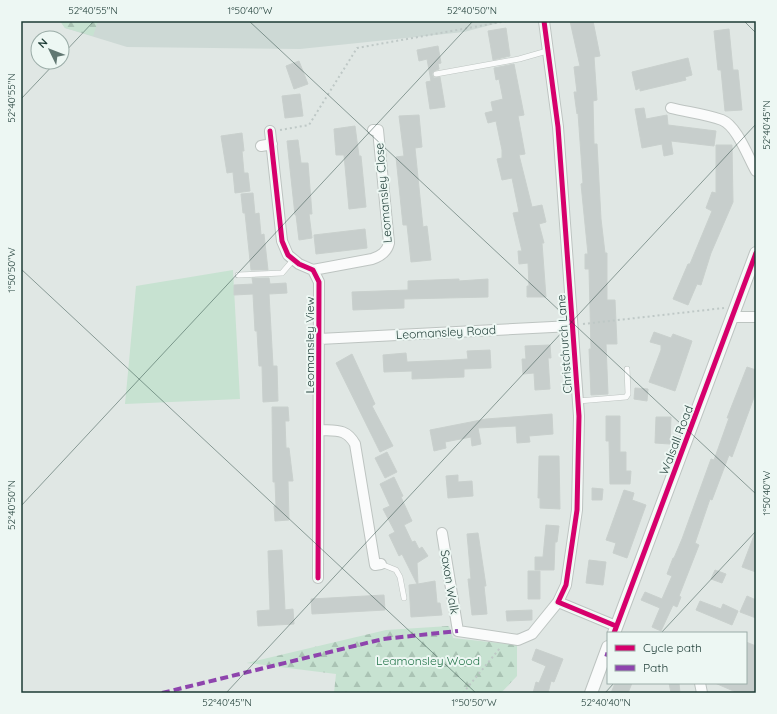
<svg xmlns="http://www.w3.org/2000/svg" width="777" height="714" viewBox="0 0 777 714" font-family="Quicksand,sans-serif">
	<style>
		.built { fill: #cdd9d5 }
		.grass { fill: #c7e2d1 }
		.forest { fill: url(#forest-firs) }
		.building { fill: #c7cecc; stroke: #c9d0cd }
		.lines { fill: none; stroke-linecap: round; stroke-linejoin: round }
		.service-casing { stroke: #bdc4c1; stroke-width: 6 }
		.minor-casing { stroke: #bdc4c1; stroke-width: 12 }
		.tertiary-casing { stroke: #bdc4c1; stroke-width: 14 }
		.path { stroke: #bec8c6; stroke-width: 2; stroke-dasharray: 2 3; stroke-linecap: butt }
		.service { stroke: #fafbfb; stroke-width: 5 }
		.minor { stroke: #fafbfb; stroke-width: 10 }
		.tertiary { stroke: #fafbfb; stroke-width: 12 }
		.quiet { stroke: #8e44ad; stroke-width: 4; stroke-dasharray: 8 4; stroke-linecap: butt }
		.cycleway-casing { stroke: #edf7f3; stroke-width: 8 }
		.cycleway { stroke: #d6006c; stroke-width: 5 }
		.ticks { fill: none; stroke: #1d3b35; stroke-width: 1; stroke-opacity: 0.45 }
		.labels { text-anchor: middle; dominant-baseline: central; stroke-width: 4; stroke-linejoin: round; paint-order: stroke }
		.street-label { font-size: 12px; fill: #1d3b35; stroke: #edf7f3 }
		.park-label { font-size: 12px; fill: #24754a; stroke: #edf7f3 }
		.neatline { fill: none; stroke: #1d3b35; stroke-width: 1.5 }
		.ticks-label { font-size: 10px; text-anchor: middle; fill: #1d3b35 }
	</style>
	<defs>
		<pattern id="forest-firs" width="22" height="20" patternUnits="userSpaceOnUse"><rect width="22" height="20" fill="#c7e2d1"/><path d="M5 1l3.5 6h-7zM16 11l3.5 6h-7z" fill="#aac3b4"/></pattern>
	</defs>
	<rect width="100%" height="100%" fill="#e0e7e4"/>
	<path class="built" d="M60 21H506L464 32 300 49 127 47 65 28Z"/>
	<path class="grass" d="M233 270 240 399 125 404 136 286Z"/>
	<path class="forest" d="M60 21H98L93 36 65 28Z
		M449 626 453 638 517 645V676L501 693H334L336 674 247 663 386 630Z"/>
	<path class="building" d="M570 21H593L600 56 594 57 597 100 593 101 594 144H597L601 219 605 253H607V300H615L617 344H606L608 394 591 395 589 349H591L589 269H585V254H588L581 184 583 183 578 113 577 114 574 92H577L574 67 580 66Z
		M506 28 510 56 493 60 488 31Z
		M729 29 733 70H738L742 110 725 111 721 70H718L714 31Z
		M438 46 441 63 438 64 439 69 434 71 432 74 434 78 440 77 445 107 430 109 426 82 431 81 427 59 419 61 417 50Z
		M688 58 692 75 685 77 686 80 640 91V88L636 90 632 72Z
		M299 61 308 84 294 89 286 66Z
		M514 64 524 115 518 116 525 154 519 155 532 207 542 205 546 222 539 224 544 243H542L546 297H527V286H529L528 263 519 264 518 251H522L513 213 519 212 512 178 502 180 497 159 502 158V150L496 121 488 123 485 113 493 111 491 102 503 99 499 79 496 80 494 68Z
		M300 94 303 116 285 118 282 96Z
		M644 108 646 119 667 115 668 125 716 131 714 146 671 141 673 154 664 156 662 144 642 148 635 109Z
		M419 115 422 147 415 148 423 227 427 226 431 260 411 262 407 225H403L396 157 404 156 399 116Z
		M355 126 359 156H361L366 207 349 209 344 155H336L334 129Z
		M242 133 244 151H242L244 173H248L250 191 235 193 233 172 227 173 221 136Z
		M298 140 301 163H308L312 214H309L312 238 299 240 296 215H295L287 141Z
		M716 145H732L733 202 711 253 701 285 697 284 688 305 673 299 688 264H690L712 211 706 208 712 192 716 193Z
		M253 193 255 214 259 213 261 235 264 234 268 270H251L245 213H243L241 194Z
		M365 229 367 248 316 254 314 235Z
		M252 278H269L270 284 286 283 287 293 269 294 273 366H277L278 401 263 402 262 366H259L257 331H255L253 294 234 295V285L253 284Z
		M459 279V281L488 279V297L404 299V308L353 310 352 292 408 290V281Z
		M654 332 671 338 673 334 692 341 675 391 649 382 661 350V345L650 342Z
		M550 345 551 358H548L550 389 535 390 534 373 523 374 522 359H526L525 346Z
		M490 350 491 368 464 369V377L412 379V371L384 372 383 355 406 353 407 362 452 360 468 359 467 351Z
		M352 354 375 404 372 406 393 446 380 452 336 363Z
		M747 367 756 370V392L732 457 729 455 712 500 710 499 695 543 699 545 679 596 681 597 677 607 673 605 661 631 652 627 660 608 641 600 645 592 662 599 672 576 667 574 673 558H674L682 539 711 459 714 460 729 418H727Z
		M635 388 648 389 647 401 634 399Z
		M272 407H288L289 421H285L286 448H289L293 481H288L289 520 275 521 274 506H276L275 482H273Z
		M552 414 553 434 529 436 530 442 517 443 516 426 478 428 481 444 472 446 471 437 445 442 446 448 434 451 430 430 486 419Z
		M606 416H620V452H626V471H631L630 484H610L609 441H606Z
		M656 417H671L670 444 655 443Z
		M387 452 397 472 385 478 375 458Z
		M539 456H559L560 509 540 508V498H538Z
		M458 475V482L472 481 473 496 448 498 446 476Z
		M394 477 403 496 401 497 412 521 404 525 412 542 415 541 419 549 422 547 428 556 417 563 418 584 435 581 437 603H440L442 615 411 617 409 585 417 584 402 554 399 556 389 535 395 532 383 509 390 506 380 484Z
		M592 488 603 489 602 500H592Z
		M624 490 634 493 632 500 646 505 627 558 613 553 616 543 606 540Z
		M546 525 559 526 557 542H555L554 570H535V557H543Z
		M478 533 486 586H484L487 614 472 615 468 579H471L467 534Z
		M755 533H756V572L742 567Z
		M282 550 285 610 293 609 294 624 258 626 257 611 270 610 268 551Z
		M589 560 606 562 603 585 586 583Z
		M715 570 726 574 722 583 711 579Z
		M528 571H540V599H528Z
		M384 595 385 610 312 614 311 599Z
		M747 596 756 600V618L740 612Z
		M700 601 721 609 723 604 738 611 732 625 696 610Z
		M532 610V620L507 621 506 611Z
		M746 642 756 646V693H738L715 683H746Z
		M536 649 563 659 554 682 551 681 548 693H533L536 682 539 683 546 666 532 660Z
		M615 683H632L628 693H611Z
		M669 683H679L680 693H671Z"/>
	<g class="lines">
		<g class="service-casing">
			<path id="service" d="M436 74 519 59 547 51
				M238 275 282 273 294 259
				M578 401 626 397 628 394 627 369
				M381 564 396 570 400 577 404 598"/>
		</g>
		<g class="minor-casing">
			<path id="minor" d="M544 21 558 127 579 416 577 510 566 585 558 602 616 626
				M671 108C687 112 706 114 722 120 737 126 748 157 756 171
				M270 131 282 241 288 255 299 264 313 270 319 282 318 578
				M261 146 272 144
				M313 270 372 259C381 256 387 252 389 243L378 130H373
				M733 317H756
				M319 339 572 326
				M319 430C336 431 346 428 355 444L375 565 381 564
				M442 533 458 631 518 640 532 634 558 602
				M700 683 702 693"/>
		</g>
		<g class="tertiary-casing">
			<path id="tertiary" d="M614 633 756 253
				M591 693 608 647"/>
		</g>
		<path class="path" d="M280 130 309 125 357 48 507 21
			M583 324 724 308
			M463 693 500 648"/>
		<use href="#service" class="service"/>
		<use href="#minor" class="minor"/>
		<use href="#tertiary" class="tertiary"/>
		<path class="quiet" d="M605 654 608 655
			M162 693 383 639 458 631"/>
		<g class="cycleway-casing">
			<path id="cycleway" d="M544 21 558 127 579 416 577 510 566 585 558 602 616 626
				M270 131 282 241 288 255 299 264 313 270 319 282 318 578
				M614 633 756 253"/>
		</g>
		<use href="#cycleway" class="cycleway"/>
	</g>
	<path class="ticks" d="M249 21 756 494M744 21 756 33M62 55 94 21M21 99 56 62M21 269 476 693M21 506 473 21M661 633 756 531M226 693 756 124M605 693 614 683"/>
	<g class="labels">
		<g class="street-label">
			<text transform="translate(383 193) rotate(-95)">Leomansley Close</text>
			<text transform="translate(446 332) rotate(-3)">Leomansley Road</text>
			<text transform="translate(564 344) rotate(-94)">Christchurch Lane</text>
			<text transform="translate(309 345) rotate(-90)">Leomansley View</text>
			<text transform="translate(676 440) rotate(-69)">Walsall Road</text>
			<text transform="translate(450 582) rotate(81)">Saxon Walk</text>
		</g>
		<g class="park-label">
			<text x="428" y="660">Leamonsley Wood</text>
		</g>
	</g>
	<rect width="777" height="714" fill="none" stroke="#edf7f3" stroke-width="44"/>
	<rect x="607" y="632" width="140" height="52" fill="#edf7f3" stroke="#9aaca7"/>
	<rect x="615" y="645" width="20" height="6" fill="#d6006c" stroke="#9aaca7"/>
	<text x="643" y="652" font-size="12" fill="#1d3b35">Cycle path</text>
	<rect x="615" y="665" width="20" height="6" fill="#8e44ad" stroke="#9aaca7"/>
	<text x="643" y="672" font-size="12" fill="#1d3b35">Path</text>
	<g transform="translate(50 50) rotate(313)"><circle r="19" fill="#edf7f3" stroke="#9aaca7"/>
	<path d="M0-3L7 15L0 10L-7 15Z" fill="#617772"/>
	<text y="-6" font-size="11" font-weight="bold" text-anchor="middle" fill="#1d3b35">N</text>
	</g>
	<rect x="22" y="22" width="733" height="670" class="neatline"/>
	<g class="ticks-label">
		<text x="93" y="14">52°40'55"N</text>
		<text x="250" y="14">1°50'40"W</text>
		<text x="472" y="14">52°40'50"N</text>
		<text transform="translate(11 98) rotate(-90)" y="4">52°40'55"N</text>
		<text transform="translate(766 125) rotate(-90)" y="4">52°40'45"N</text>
		<text transform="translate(11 270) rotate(-90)" y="4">1°50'50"W</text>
		<text transform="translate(766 493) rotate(-90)" y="4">1°50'40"W</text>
		<text transform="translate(11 505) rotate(-90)" y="4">52°40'50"N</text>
		<text x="227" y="706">52°40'45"N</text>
		<text x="474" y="706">1°50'50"W</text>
		<text x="606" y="706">52°40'40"N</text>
	</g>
</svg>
